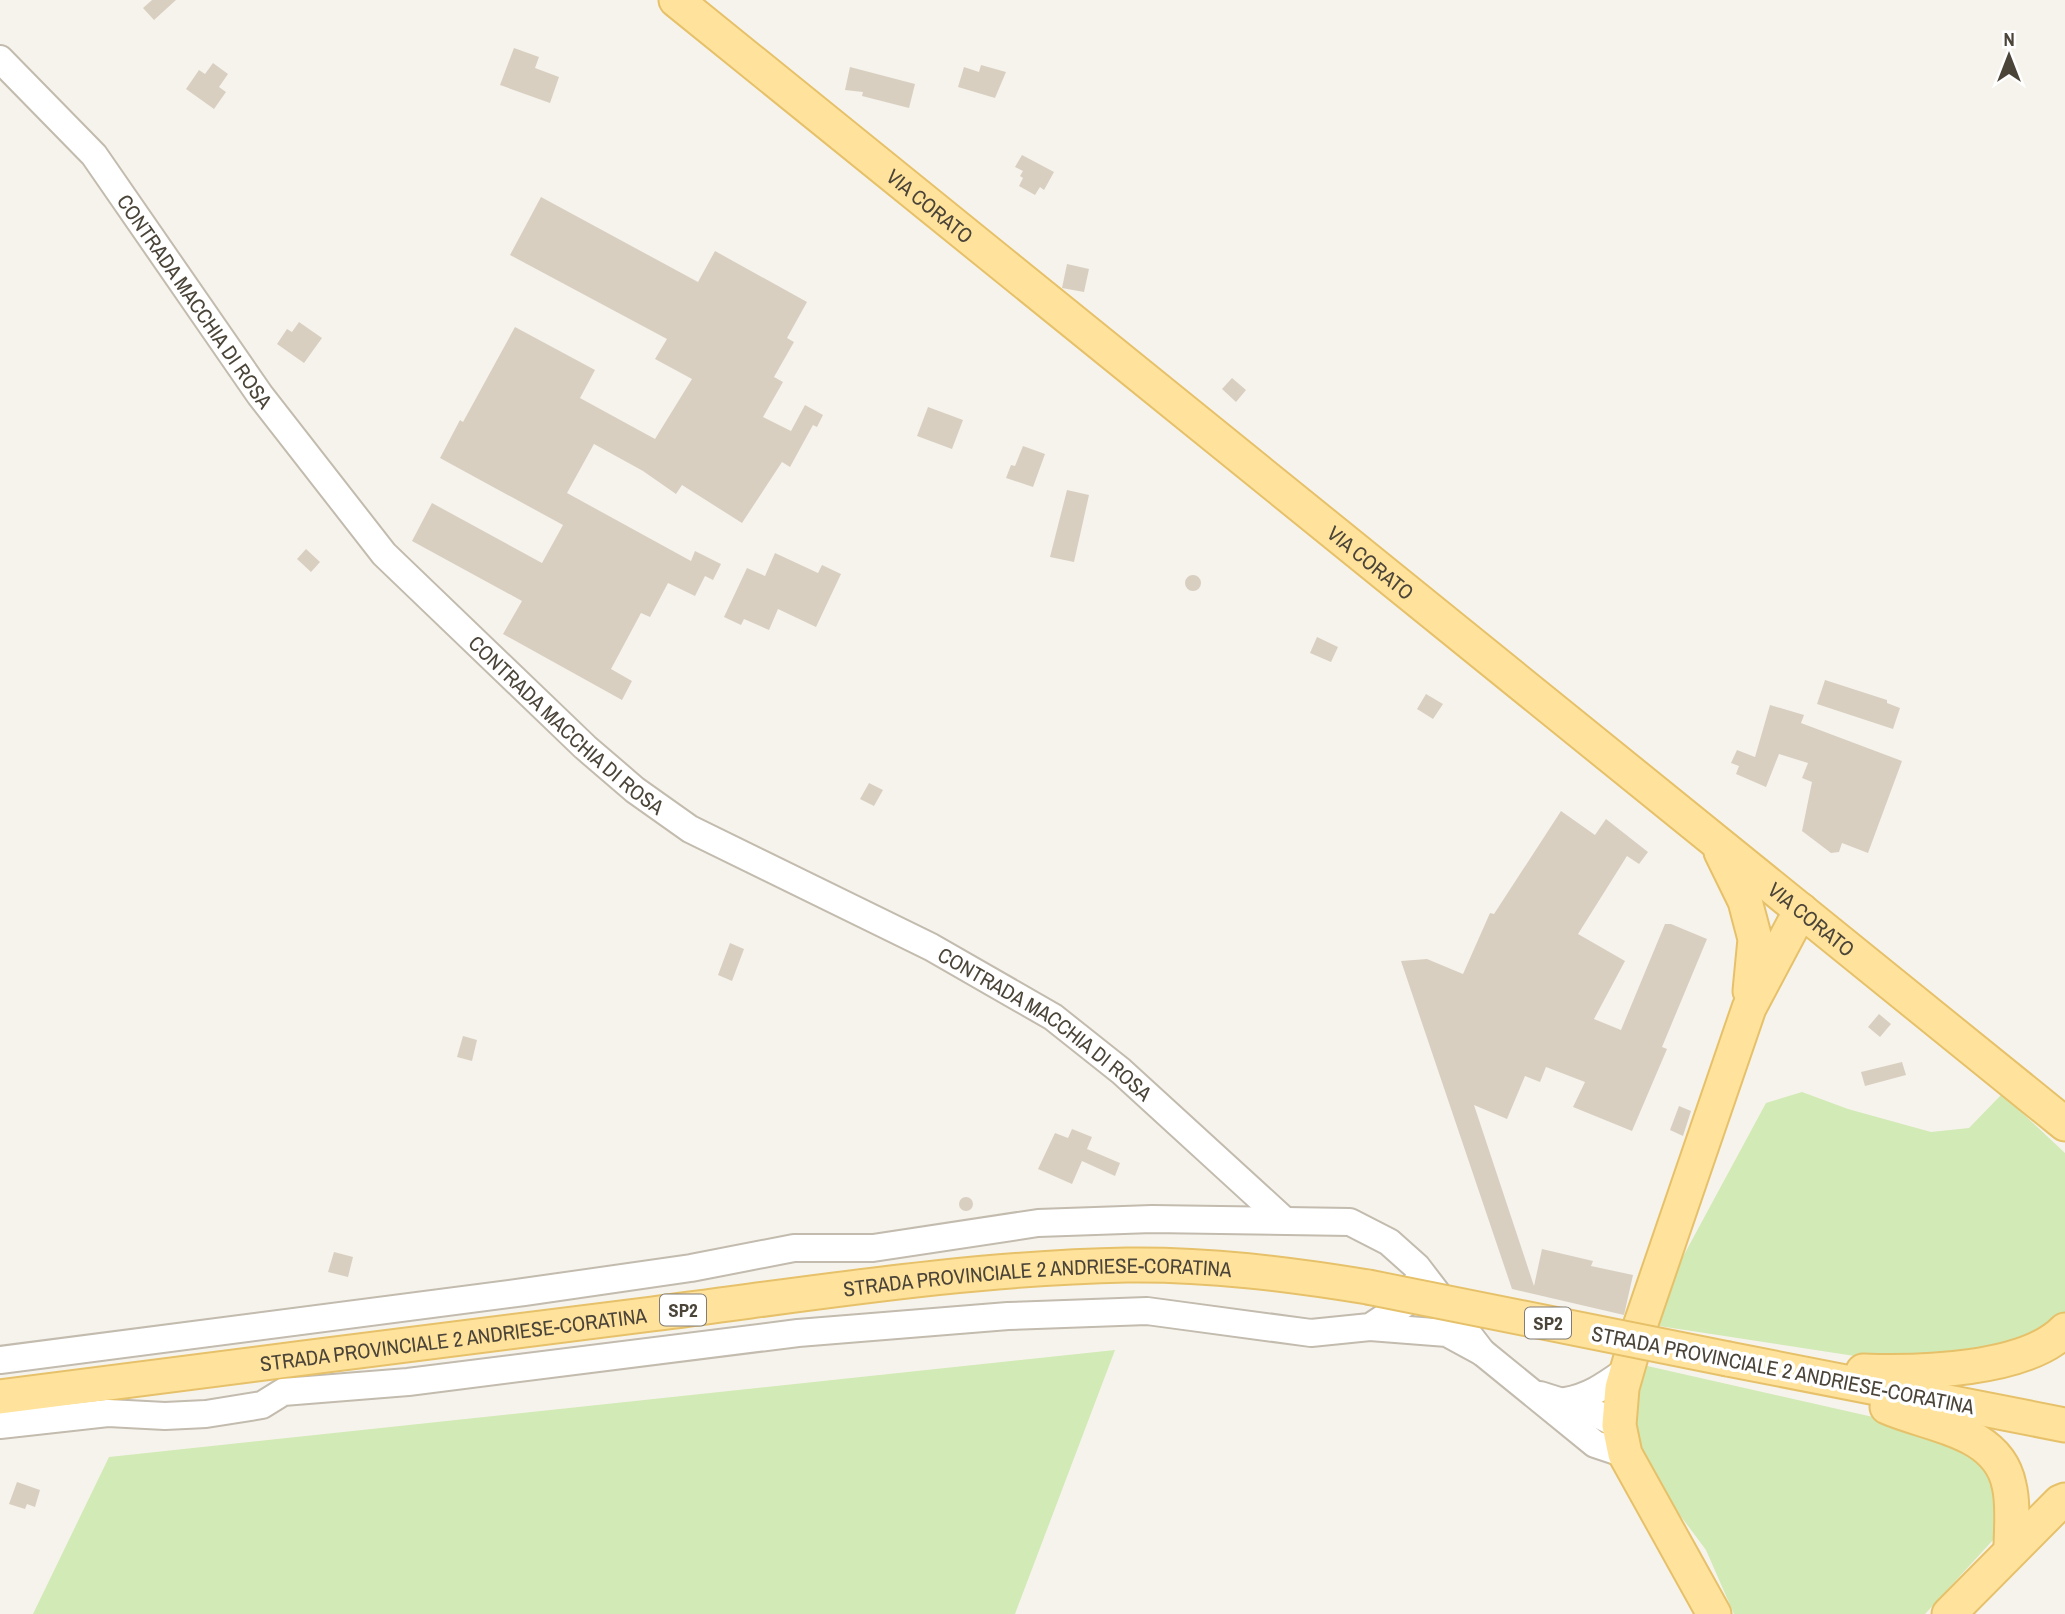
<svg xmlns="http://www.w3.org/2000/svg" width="2065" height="1614" viewBox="0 0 2065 1614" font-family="'Archivo Narrow',sans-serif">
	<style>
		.green { fill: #d2eab5 }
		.building { fill: #d8cfc1 }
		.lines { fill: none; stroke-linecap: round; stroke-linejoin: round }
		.minor-casing { stroke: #c2bbae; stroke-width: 30 }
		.major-casing { stroke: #e6c16a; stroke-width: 37 }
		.minor { stroke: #fff; stroke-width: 26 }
		.major { stroke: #ffe39c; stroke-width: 33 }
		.major-bridge-casing { stroke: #e6c16a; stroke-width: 37; stroke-linecap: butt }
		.major-bridge { stroke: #ffe39c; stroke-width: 33 }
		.labels { text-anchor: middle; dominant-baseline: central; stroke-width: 7; stroke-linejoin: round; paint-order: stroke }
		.shield { fill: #fff; stroke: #817c74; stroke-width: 2 }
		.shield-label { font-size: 19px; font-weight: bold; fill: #4b4439 }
		.street-label { font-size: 21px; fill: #4b4439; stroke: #fff }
	</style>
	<rect width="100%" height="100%" fill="#f6f3ec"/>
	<path class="green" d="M1802 1092 1848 1109 1931 1132 1969 1128 2002 1094 2065 1153V1320L2007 1354 1920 1366 1659 1326 1672 1277 1766 1103Z
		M1115 1350 1015 1614H33L109 1457Z
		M1643 1365 1957 1436 1995 1464 2006 1499 1994 1539 1925 1614H1734L1706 1550 1641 1463 1630 1413Z"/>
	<path class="building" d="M152 0H176L154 20 143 8Z
		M514 48 539 57 535 68 559 77 550 103 500 85Z
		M213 63 228 74 219 87 226 92 214 109 186 89 199 70 205 74Z
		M981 65 1006 72 995 98 958 87 964 67 979 72Z
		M850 67 915 84 909 108 862 96 863 92 845 90Z
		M1022 155 1054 172 1044 190 1040 187 1035 195 1019 186 1023 178 1020 176 1023 171 1015 167Z
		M541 197 698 282 715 251 807 302 787 338 794 342 774 377 783 382 763 417 791 431 805 405 823 415 817 427 813 425 790 467 782 462 742 523 682 485 676 494 643 471 594 444 567 493 691 561 695 551 721 564 713 580 705 576 695 596 668 583 650 617 641 613 611 669 632 681 622 700 503 634 522 601 412 541 432 503 542 563 563 525 440 458 460 420 463 422 515 327 595 370 580 398 655 439 692 379 655 359 667 339 510 255Z
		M1067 264 1089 269 1084 292 1062 288Z
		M299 322 322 338 304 363 277 344 287 329 292 332Z
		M1232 378 1246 390 1236 402 1222 389Z
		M928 407 963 420 952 449 917 436Z
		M1023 446 1045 454 1033 487 1006 478 1011 465 1015 466Z
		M1067 490 1089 495 1074 562 1050 557Z
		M306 549 320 562 311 572 297 559Z
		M775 553 818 573 822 565 841 574 816 627 778 609 769 630 744 619 741 625 724 617 747 568 765 576Z
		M1185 583a8 8 0 1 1 16 0a8 8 0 1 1-16 0Z
		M1317 637 1338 647 1331 662 1310 653Z
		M1825 680 1887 700V703L1900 708 1893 729 1817 704Z
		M1426 694 1443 704 1433 719 1417 709Z
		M1770 705 1804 715 1801 723 1902 761 1868 853 1842 843 1839 852 1831 853 1802 831 1812 782 1802 778 1808 763 1779 754 1766 787 1736 774 1739 766 1731 763 1737 750 1755 757Z
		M869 783 883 790 874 806 860 799Z
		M1561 811 1595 835 1606 819 1648 852 1639 864 1627 856 1578 934 1625 961 1594 1019 1621 1030 1665 924H1671L1707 939 1662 1047 1667 1049 1632 1131 1573 1107 1585 1082 1546 1067 1540 1082 1525 1076 1507 1119 1474 1105 1534 1286 1542 1249 1593 1261 1591 1266 1633 1275 1624 1315 1512 1289 1401 961 1427 959 1463 974 1490 913 1494 914Z
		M730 943 744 949 732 981 718 975Z
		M1879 1014 1891 1024 1880 1037 1868 1027Z
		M463 1036 477 1040 472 1061 457 1057Z
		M1902 1062 1906 1075 1865 1086 1861 1072Z
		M1679 1106 1691 1111 1683 1136 1670 1130Z
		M1072 1129 1092 1137 1087 1149 1120 1163 1115 1176 1082 1161 1072 1184 1038 1169 1055 1133 1068 1138Z
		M959 1204a7 7 0 1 1 14 0a7 7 0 1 1-14 0Z
		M334 1252 353 1257 348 1277 328 1272Z
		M17 1482 40 1490 35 1507 27 1504 25 1509 9 1504Z"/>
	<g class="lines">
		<g class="minor-casing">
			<g id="minor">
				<path id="s1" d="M0 59 94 155 260 395 384 554 585 747 635 790 690 829 931 947 1053 1017 1121 1071 1284 1220"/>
				<path d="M1370 1327 1447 1333 1482 1352 1595 1444 1625 1454"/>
				<path d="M0 1360 524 1292 691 1268 794 1248H873L1038 1223 1152 1219 1350 1222 1389 1242 1417 1267 1482 1352"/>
				<path d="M1540 1395 1591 1411 1619 1425"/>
				<path d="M1565 1401C1590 1397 1607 1384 1627 1370"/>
				<path d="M0 1425 108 1413 165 1416 206 1414 262 1405 283 1392 408 1382 798 1333 1008 1316 1147 1311 1311 1333 1370 1327 1415 1297 1416 1283"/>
			</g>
		</g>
		<g class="major-casing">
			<g id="major">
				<path id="s2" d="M676 0 2065 1124"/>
				<path d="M1721 852 1745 901 1755 939 1750 991"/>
				<path d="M1728 1359 2065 1425"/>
				<path d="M1863 1371C1918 1373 2025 1371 2065 1330"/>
				<path id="s3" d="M0 1397C217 1369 435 1341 652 1314 810 1294 968 1268 1127 1265 1208 1264 1288 1274 1368 1287"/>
				<path d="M1887 1407C1930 1426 1998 1430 2009 1485 2014 1505 2011 1529 2011 1550"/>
				<path d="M1714 1614 1625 1454 1619 1425 1622 1388 1639 1329 1749 1008 1801 910"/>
				<path d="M1949 1614 2060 1502 2065 1500"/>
			</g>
		</g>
		<use href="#minor" class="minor"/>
		<use href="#major" class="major"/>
		<g class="major-bridge-casing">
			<path id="major-bridge" d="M1368 1287 1728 1359"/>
		</g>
		<use href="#major-bridge" class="major-bridge"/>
	</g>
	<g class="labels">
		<g class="shield">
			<rect x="660" y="1294.5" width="46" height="31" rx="5"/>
			<rect x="1525" y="1307.5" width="46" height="31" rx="5"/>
		</g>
		<g class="shield-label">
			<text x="683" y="1310">SP2</text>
			<text x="1548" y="1323">SP2</text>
		</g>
		<g class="street-label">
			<text stroke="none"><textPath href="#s2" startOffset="327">VIA CORATO</textPath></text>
			<text stroke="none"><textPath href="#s1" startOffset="312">CONTRADA MACCHIA DI ROSA</textPath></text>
			<text stroke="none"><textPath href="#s2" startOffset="894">VIA CORATO</textPath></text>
			<text stroke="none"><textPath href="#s1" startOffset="878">CONTRADA MACCHIA DI ROSA</textPath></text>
			<text stroke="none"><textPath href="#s2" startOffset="1461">VIA CORATO</textPath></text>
			<text stroke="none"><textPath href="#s1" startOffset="1446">CONTRADA MACCHIA DI ROSA</textPath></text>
			<text stroke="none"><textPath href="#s3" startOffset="1045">STRADA PROVINCIALE 2 ANDRIESE-CORATINA</textPath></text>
			<text stroke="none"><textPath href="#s3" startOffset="457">STRADA PROVINCIALE 2 ANDRIESE-CORATINA</textPath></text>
			<text transform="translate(1783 1370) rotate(11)">STRADA PROVINCIALE 2 ANDRIESE-CORATINA</text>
		</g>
	</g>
	<g transform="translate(2009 56)" stroke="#ffffff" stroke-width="5" paint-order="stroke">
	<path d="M0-5L12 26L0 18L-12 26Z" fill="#4b4439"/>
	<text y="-10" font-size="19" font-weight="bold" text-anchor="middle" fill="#4b4439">N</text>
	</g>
</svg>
